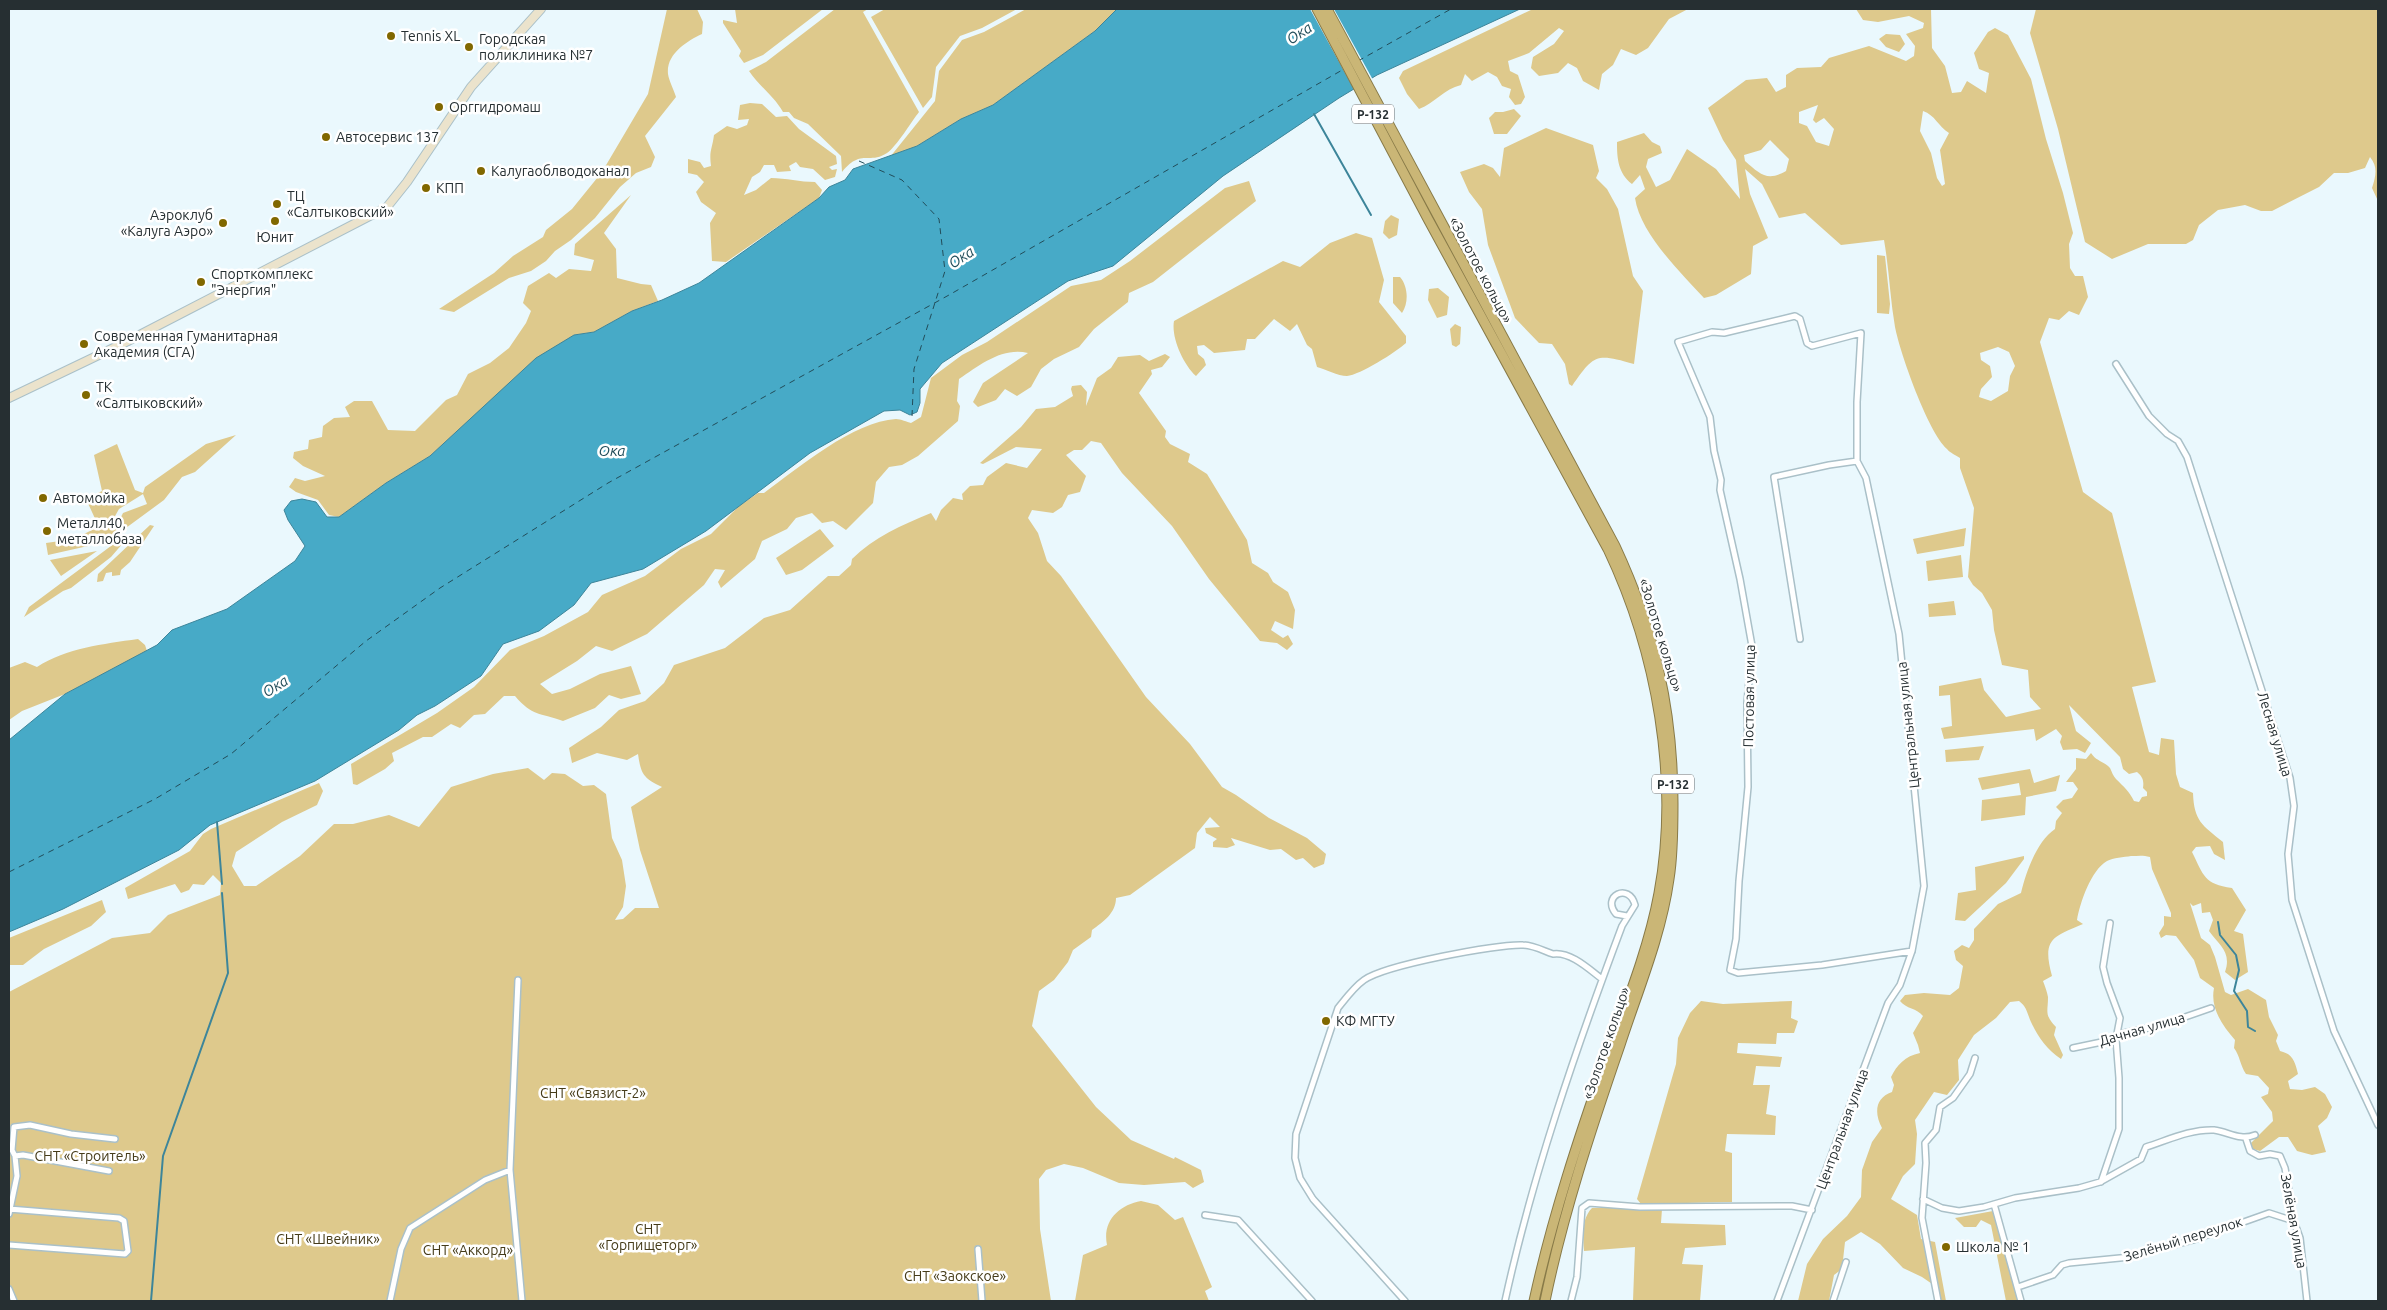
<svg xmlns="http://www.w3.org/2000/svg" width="2387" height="1310" viewBox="0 0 2387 1310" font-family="Ubuntu,sans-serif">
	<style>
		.green { fill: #dec98c; fill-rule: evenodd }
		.water { fill: #47aac7; stroke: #3d859a }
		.pier { fill: #eaf8fd }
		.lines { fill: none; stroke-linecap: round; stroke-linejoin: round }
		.stream { stroke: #3d859a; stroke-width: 2 }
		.ferry { stroke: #224d5a; stroke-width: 1; stroke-dasharray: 6 5; stroke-linecap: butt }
		.minor-casing { stroke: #aac0c8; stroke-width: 8 }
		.secondary-casing { stroke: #aac0c8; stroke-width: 10 }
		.trunk-casing { stroke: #887a48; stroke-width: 11 }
		.minor { stroke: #fff; stroke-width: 5 }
		.secondary { stroke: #ebe3cc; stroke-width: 8 }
		.trunk { stroke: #cab676; stroke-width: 9 }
		.poi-dot { fill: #816800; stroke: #fff; stroke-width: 2 }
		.labels { text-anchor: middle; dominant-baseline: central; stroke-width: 5; stroke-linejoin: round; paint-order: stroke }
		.shield { fill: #fff; stroke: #676d70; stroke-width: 1 }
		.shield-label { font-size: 12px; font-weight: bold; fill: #262f32 }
		.poi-label { font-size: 14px; fill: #262f32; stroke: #fff; text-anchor: start }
		.street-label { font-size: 14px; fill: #262f32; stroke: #fff }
		.park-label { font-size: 14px; fill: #453b19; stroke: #fff }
		.water-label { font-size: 15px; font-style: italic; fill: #224d5a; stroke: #fff }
	</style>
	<rect width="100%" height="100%" fill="#eaf8fd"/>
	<path class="green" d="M667 9H697L703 22 702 34C687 41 666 54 668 74 669 81 674 90 676 97L645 136 655 157 651 167 636 173 620 187 595 218 571 240 555 251 546 261 531 271 509 278 454 312 439 309 494 273 513 256 543 237 546 230 572 209 602 172 648 94Z
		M735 9H823L763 55 744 63 739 56 741 51 723 23V20L737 23Z
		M835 9H868L863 12 919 112C912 121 896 147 887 153 869 165 861 148 842 172L841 156 808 124 794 118 789 112H783C774 96 759 86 749 71L766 62Z
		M885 9H1017L982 28 960 36 936 67 932 97 923 108 871 17Z
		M1026 9H1117L1095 31 993 105 961 119 917 146 890 157 935 101 939 71 962 40 984 32Z
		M1533 9H1688L1669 19 1648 48 1636 55 1621 49 1613 65 1602 74 1599 90 1583 81 1577 68 1568 63 1558 73 1539 76 1531 68 1533 57 1554 44 1564 31 1559 28 1529 53 1508 61 1510 71 1518 75 1525 97 1521 104 1515 105 1509 97 1511 89 1502 86 1497 77 1488 72 1472 81 1465 74 1461 85C1444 89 1435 103 1419 109L1407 94 1399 78 1403 71Z
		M1856 9H1931L1932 48 1945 66 1952 93 1961 92 1967 81 1986 93 1989 73 1979 69 1974 53 1988 32 1995 28 2008 35 2031 79 2046 139 2063 193 2073 233 2069 244 2070 268 2075 276H2083L2088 297 2079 315 2069 311 2059 320 2049 318 2040 342 2083 492 2112 513 2156 682 2132 687 2149 752 2159 755 2161 738 2174 740 2176 774 2180 787 2193 793C2194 821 2202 825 2223 842L2225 860 2214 854 2210 846 2196 847 2192 852C2204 876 2204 884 2232 888L2246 910 2234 931 2243 934 2248 972 2235 980 2225 972C2232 952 2219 945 2209 931L2213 920 2210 912 2202 913 2201 903 2193 906 2190 903 2201 938 2210 945 2215 957 2225 992 2231 995 2248 989 2266 1000 2269 1017 2278 1035 2276 1041 2280 1051C2293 1054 2295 1062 2298 1074L2288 1081 2290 1089 2302 1090 2315 1087 2325 1094 2332 1107 2327 1118 2318 1126 2326 1152 2312 1155 2297 1151 2288 1137H2279L2260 1151 2253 1149 2251 1143 2273 1121 2272 1112 2261 1097 2268 1094 2269 1088 2258 1076 2246 1074C2240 1065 2240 1056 2234 1048L2235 1040C2222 1025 2210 1008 2214 988L2200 978 2194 960 2176 936 2166 935 2161 938 2159 933 2164 925V916L2171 917V913L2152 869 2150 857C2143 855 2138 856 2131 856 2124 857 2113 858 2107 861 2091 870 2080 903 2077 920L2083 924C2052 937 2042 939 2052 976L2043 981C2045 986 2047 992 2048 997 2048 1013 2044 1014 2056 1027L2054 1035 2063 1055 2061 1059C2047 1050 2038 1037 2031 1022 2027 1013 2027 1007 2019 1001L2010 1002 1996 1018 1974 1035 1958 1060 1959 1080 1947 1095 1934 1092 1915 1120 1917 1134 1915 1164 1903 1176 1891 1199 1917 1215 1921 1239 1935 1242 1946 1301H1941L1938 1288 1922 1277 1903 1268 1880 1244 1861 1232 1845 1242 1842 1269 1834 1275 1829 1301H1798L1807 1264 1823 1239 1847 1216 1861 1197 1862 1170 1872 1142 1882 1128C1874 1113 1875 1098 1892 1092L1894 1085 1891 1077C1897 1065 1905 1056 1920 1053L1918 1045 1913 1033 1923 1016C1917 1008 1906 1009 1900 1001L1905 995 1924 993 1950 995 1959 988 1963 966 1956 960 1954 951 1962 945 1969 948 1974 940V929L1998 904 2021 893C2026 872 2037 841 2055 829L2056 821 2062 813 2056 807 2063 800 2072 798 2078 789 2073 782H2066L2076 769V758L2086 759 2091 753C2097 762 2104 761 2110 768 2112 772 2113 776 2116 779 2124 787 2129 791 2134 801L2139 802 2142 797 2147 796V792L2143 788C2144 781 2143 777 2137 772L2129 774 2123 769 2120 757 2069 705 2076 731 2091 743 2085 753 2077 749 2063 750 2060 742 2062 736 2056 729 2036 741 2034 729 1944 739 1941 728 1952 726 1950 695 1939 696V686L1981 678 1984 690 2006 717 2041 709 2030 697 2028 670 2002 665 1994 630 1992 610 1982 593 1973 585 1968 577 1974 508 1960 468V458C1956 455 1950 453 1947 449 1928 432 1900 353 1895 327 1890 298 1889 268 1884 240L1841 245 1805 213 1779 218 1762 184 1745 169 1750 194 1768 238 1753 246 1751 274 1716 295 1704 298C1680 272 1640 233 1635 198L1645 189 1640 175 1632 184C1618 173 1617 159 1617 142L1644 133 1652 142 1660 146 1662 153 1648 159 1646 167 1656 187 1670 180 1687 149 1716 169 1740 199 1736 160 1723 140 1708 108 1746 80 1767 78 1776 92 1786 87V75L1797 68 1821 67 1829 58 1869 46 1906 61 1914 56 1915 46 1906 34 1923 28 1924 23 1909 16 1878 22 1863 20ZM1818 105 1813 120 1816 123 1824 118 1834 129 1829 146 1816 142 1807 126 1799 123V112ZM1923 111C1935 115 1938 126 1949 133L1940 150 1945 184 1942 186 1937 178 1931 153 1920 131ZM1770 140 1789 159 1786 171C1767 182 1760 174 1745 161L1744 155 1761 150ZM1998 347 2009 352 2015 366 2010 376 2008 391 1991 401 1979 397 1981 389 1992 377 1990 366 1981 360 1980 353Z
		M2036 9H2378V201L2372 188C2376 175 2378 167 2370 157L2365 168 2348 173H2334L2319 187 2272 211H2261L2245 205 2218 210 2199 225 2193 240 2186 244H2148L2112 259 2085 242 2058 129 2030 33Z
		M1886 34 1900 35 1905 44 1899 52 1886 47 1879 39Z
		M750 103 762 104 776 117 787 116 799 129 836 156 837 164 829 167 832 170 837 169 835 177 825 180 813 169 800 167 796 162 789 166 791 171 777 172 774 165H764L760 172 752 177 744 195 756 190 771 178C786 178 800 182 815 182L822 190 819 198 726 262 712 261 710 223 716 213 701 202 696 192 704 182 697 175 688 173V159L700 162 704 168 711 166C709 150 712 150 714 135L727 126 737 129 747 125 749 119 738 120 740 105Z
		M1514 109 1521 116 1507 134H1494L1489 118 1495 112H1503Z
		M1546 128 1593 145 1599 171 1596 178 1607 189 1618 209 1633 276 1643 291 1634 364C1596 353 1594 354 1572 386L1569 384 1565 364 1552 344 1539 343 1515 318 1488 245 1482 209 1469 192 1460 172 1484 164 1493 168 1500 177 1504 148Z
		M1249 181 1256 201 1153 282 1129 293 1128 302 1094 329 1079 347 1054 359 1041 369 1031 387 1017 396 1005 389 996 400 978 407 973 402 983 383 1028 353C1002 347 980 365 959 379L957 401 960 406 958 421 918 456 902 465 889 467 876 482 873 503 846 530 833 521 822 523 812 513 796 518 787 529 762 541 755 559 721 588 718 582 725 570 715 569 704 585 647 634 612 651 596 646 577 661 540 684 552 694 570 689 600 674 631 666 641 694 621 699 609 695 595 708 563 721C539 712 533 717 515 696H504L485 714 474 715 460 728 451 724 432 737H423L392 753 394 761 385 769 357 785 353 784 351 764 437 713 474 687 510 650 544 636 588 612 602 595 645 576 681 549 711 534 739 506 758 493H764C798 468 854 421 896 419 901 419 907 422 911 423L921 417 931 378 962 355 987 342 1071 286 1101 280 1130 261 1225 188Z
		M631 195 604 233 616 249 617 278 641 284 651 285 658 301 632 311 594 332 574 335 471 419 430 456 386 483 339 517 329 515 318 500 296 492 289 487 295 478 305 481 325 476 303 466 293 458 294 452 308 449 309 440 322 437 323 426 334 418 350 417 345 407 354 401H372L388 430 415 431 446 400 457 395 468 374 490 363 509 348 526 323 531 311 523 303 528 286 549 273 556 278 569 269 591 271 594 260 574 255 575 244Z
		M1391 215 1399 219 1397 235 1389 239 1383 233 1385 221Z
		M1356 233 1372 238 1384 280 1379 302 1406 336V343C1396 352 1360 375 1347 376 1338 376 1325 369 1317 367L1312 349 1307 345 1297 324 1290 331 1274 319 1255 339H1247L1245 350 1214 353 1204 345 1197 346 1198 354 1204 359 1206 365 1196 376C1183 364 1171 337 1174 321L1283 261 1300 267 1330 243Z
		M1877 255 1885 256 1890 304 1889 314 1877 313Z
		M1393 277H1400C1408 286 1409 303 1402 313L1393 303Z
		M1438 288 1449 297 1447 315 1437 318 1428 300 1429 289Z
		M1455 324 1461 327 1460 344 1456 347 1452 345 1450 329Z
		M1165 354 1170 357 1162 367 1151 370 1152 374 1139 393 1166 431 1165 437 1170 444 1190 454 1188 462 1207 474 1247 540 1252 563 1268 573 1273 582 1288 592 1295 610 1293 629 1275 621 1271 630 1283 638 1288 635 1293 644 1287 650 1277 643 1260 641 1209 579 1172 526 1122 473 1101 443 1091 441 1082 450H1074L1066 455 1086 476 1080 492 1068 495 1062 507 1053 513 1032 510 1028 518 1038 533 1047 561 1061 576 1146 697 1190 744 1222 787 1236 795 1269 818 1307 838 1326 854 1324 864 1314 868 1303 858 1296 860 1281 849 1270 850 1231 838 1235 845 1227 848 1213 847V842L1217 839 1206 833 1205 828 1220 827 1210 817 1197 833 1195 848 1130 895 1116 898C1116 913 1103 922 1092 930L1091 937 1073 950 1068 962 1054 980 1039 991 1032 1026 1096 1107 1131 1140 1174 1159 1175 1157 1201 1170 1204 1182 1193 1188 1185 1182 1144 1185 1119 1183 1083 1168 1064 1164 1046 1170 1039 1179 1040 1229 1051 1301H9V992L112 938 150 933 168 915 220 895 221 883 213 875 204 885 193 884 189 890 181 893 175 884 128 899 125 888 190 851 203 834 211 829 319 783 323 791 317 805 282 822 236 852 232 866 244 886H256L300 856 334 824H353L389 815 419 827 451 787 493 774 528 768 544 780 552 773 565 774 583 786 594 785 606 794 612 838 622 860 626 886 623 907 615 920 623 919 635 908H659L640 850 631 807 662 787C643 778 641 774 638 754L627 760 597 753 572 763 569 748 601 727 619 710 645 701 664 683 674 665 725 648 764 618 790 610 828 576H839L851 565 852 559C874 537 902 525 931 513L936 521 941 510 953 498 963 500 962 494 970 486 983 485 987 477 1006 463 1027 468 1042 449 1016 447 983 464 980 463 1021 427 1036 409 1055 407 1073 396 1071 389 1072 386 1081 385 1087 392 1086 406 1097 378 1111 368 1118 357 1140 355 1149 361Z
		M236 435 195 472 182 477 164 500 115 536 100 535 88 546 48 555 46 543 74 539 98 527 115 529 123 513 147 504 143 494 119 509 110 525H98L86 499 102 491 94 455 117 444 135 490 143 493 145 487 206 444Z
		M150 525 154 526 130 562 121 570 120 575 112 576V572L106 573 103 581 97 582 98 574Z
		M1966 528 1964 546 1917 554 1913 539Z
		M820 529 834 546 802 570 786 575 776 558Z
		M119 540 124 542 111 557 71 588 63 591 24 617 29 607Z
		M97 551 61 576 50 560Z
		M1961 555 1963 577 1928 581 1926 561Z
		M1954 601 1956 615 1929 617 1928 604Z
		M138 639 145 645 147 651 65 694 22 711 9 720V668L25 662 37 667C67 648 103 644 138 639Z
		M1984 746 1979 760 1946 762 1945 750Z
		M2030 769 2034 783 2060 775 2056 791 2026 797 2025 815 1981 821 1982 800 2021 795 2019 783 1982 790 1978 778Z
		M2024 856V859L2006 883 1965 921 1955 920 1958 893 1976 890 1975 867Z
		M102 900 106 912 91 926 44 949 23 965H9V938Z
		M1701 1001 1723 1004 1792 1001 1791 1018 1798 1021 1794 1033H1777L1776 1044 1738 1043 1737 1053 1782 1057 1780 1067 1756 1066 1753 1085H1770L1766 1114 1776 1116 1775 1135 1727 1134 1725 1151 1732 1153V1202L1641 1204 1637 1199 1676 1064 1678 1038 1690 1013Z
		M1141 1201 1158 1205 1175 1220 1183 1217 1212 1287 1205 1291 1209 1301H1075L1083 1255 1107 1245C1102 1221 1119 1205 1141 1201Z
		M1634 1207 1642 1210 1662 1209 1661 1223 1725 1225 1726 1245 1685 1248 1682 1264 1703 1265 1700 1301H1633L1635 1247 1584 1251C1583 1237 1581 1219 1592 1208Z
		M1993 1211 2018 1301H2006L1991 1225 1981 1220 1976 1227H1964L1955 1218Z"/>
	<path class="water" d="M1117 9H1520L1377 75 1339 98 1223 176 1113 266 1068 281 942 363 920 389V403L917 412 910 415 900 410 884 411 810 453 706 531 643 569 591 583 574 605 539 631 503 644 481 676 435 706 417 715 399 730 315 781 210 825 179 850 63 909 9 932V740L65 694 157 645 172 630 227 609 295 561 305 546 288 520 284 510 291 501 302 499 316 502 327 517H339L386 483 430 456 536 358 574 335 594 332 632 311 662 300 699 283 819 198 829 187 845 180 853 169 917 146 961 119 993 105 1095 31Z"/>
	<path class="pier" d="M1310 9H1334L1373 80 1355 91Z"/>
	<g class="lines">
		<path class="stream" d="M1314 114 1371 215
			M217 822 222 884
			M2218 922 2220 935 2236 955 2239 970 2234 991 2247 1011 2248 1027 2255 1031
			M151 1301 163 1156 228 973 222 893"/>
		<path class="ferry" d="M1358 61 1451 9
			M859 161 902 180 939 219 945 271 914 369 912 416
			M9 872 155 799 231 754 366 641 440 588 608 483 949 295 1344 69"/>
		<g class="minor-casing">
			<path id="minor" d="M2116 364 2149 416 2167 434 2178 441 2187 457 2290 778 2294 806 2288 854 2292 900 2334 1031 2378 1125
				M1800 639 1774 477 1829 465 1857 461
				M518 980 510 1170 522 1301
				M2073 1048 2116 1039 2124 1033 2159 1026 2211 1008
				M2246 1139 2250 1151 2259 1156 2270 1154 2280 1156 2285 1168 2294 1221 2300 1238 2307 1301
				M15 1156 23 1155 109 1171
				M2101 1182 2119 1129V1078L2116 1039 2120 1018 2107 983 2103 967 2110 923
				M1923 1199 1942 1208 1959 1211 1984 1207 2015 1198 2079 1188 2100 1182 2141 1159 2146 1147C2168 1140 2191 1129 2214 1130 2229 1132 2240 1141 2255 1135
				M1994 1204 2021 1301
				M9 1214 17 1176 15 1156 12 1150 14 1127 30 1125 71 1134 115 1139
				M1205 1215 1238 1220 1312 1301
				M9 1245 125 1254 128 1251 124 1221 119 1218 9 1209
				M978 1249 982 1301
				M2018 1287 2053 1275 2062 1265 2069 1263 2130 1257 2193 1240 2269 1213 2294 1221
				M9 1289 14 1301
				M390 1301 401 1249 410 1228 485 1180 510 1170
				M1405 1301 1313 1199 1300 1178 1295 1158 1296 1134 1338 1008C1346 998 1354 987 1364 980 1385 965 1497 944 1523 945 1533 945 1544 951 1553 954 1570 951 1590 970 1602 979
				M1505 1301C1533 1173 1576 1049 1622 926L1635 905C1629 882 1601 896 1616 914L1627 916
				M1571 1301 1577 1277 1582 1208 1589 1203 1640 1207 1792 1206 1812 1210
				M1777 1301 1888 1003 1900 985 1912 951 1924 886 1899 634 1866 478 1857 461V402L1861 333 1812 346 1807 343 1800 319 1795 316 1724 333 1712 332 1678 342 1710 417 1714 451 1721 480 1720 490 1740 579 1752 646 1747 703 1748 787 1739 881 1736 939 1730 970 1738 973 1822 965 1912 951
				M1833 1301 1846 1262
				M1938 1301 1922 1218 1926 1163 1925 1143 1936 1130 1940 1107 1953 1098 1970 1074 1975 1058"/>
		</g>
		<g class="secondary-casing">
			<path id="secondary" d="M9 398 126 342 387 207 407 182 471 87 541 9"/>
		</g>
		<g class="trunk-casing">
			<path id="trunk" d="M1317 9 1428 219 1608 549C1657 652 1680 779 1659 893 1649 948 1626 1005 1607 1057 1579 1137 1552 1218 1534 1301
				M1327 9 1615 546C1655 632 1673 709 1673 804 1673 829 1673 855 1669 879 1661 936 1638 990 1620 1045 1591 1129 1563 1214 1545 1301"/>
		</g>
		<use href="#minor" class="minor"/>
		<use href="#secondary" class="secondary"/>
		<use href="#trunk" class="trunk"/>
	</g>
	<g class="poi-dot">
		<circle cx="391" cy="36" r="5"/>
		<circle cx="469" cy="47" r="5"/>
		<circle cx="439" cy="107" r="5"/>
		<circle cx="326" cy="137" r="5"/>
		<circle cx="481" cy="171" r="5"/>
		<circle cx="426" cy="188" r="5"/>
		<circle cx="277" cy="204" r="5"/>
		<circle cx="275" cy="221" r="5"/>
		<circle cx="223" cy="223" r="5"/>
		<circle cx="201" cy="282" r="5"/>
		<circle cx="84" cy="344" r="5"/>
		<circle cx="86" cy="395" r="5"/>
		<circle cx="43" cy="498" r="5"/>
		<circle cx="47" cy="531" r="5"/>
		<circle cx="1326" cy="1021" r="5"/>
		<circle cx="1946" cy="1247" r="5"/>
	</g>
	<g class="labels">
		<g class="shield">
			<rect x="1352" y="104.5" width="42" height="19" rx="4"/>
			<rect x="1652" y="774.5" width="42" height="19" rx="4"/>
		</g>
		<g class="shield-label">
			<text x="1373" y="114">Р-132</text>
			<text x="1673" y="784">Р-132</text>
		</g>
		<g class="poi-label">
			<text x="401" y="36">Tennis XL</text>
			<text x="479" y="39">Городская<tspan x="479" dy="16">поликлиника №7</tspan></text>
			<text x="449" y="107">Орггидромаш</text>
			<text x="336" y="137">Автосервис 137</text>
			<text x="491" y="171">Калугаоблводоканал</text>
			<text x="436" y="188">КПП</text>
			<text x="287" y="196">ТЦ<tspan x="287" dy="16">«Салтыковский»</tspan></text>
			<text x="213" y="215" text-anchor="end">Аэроклуб<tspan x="213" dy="16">«Калуга Аэро»</tspan></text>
			<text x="275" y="237" text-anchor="middle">Юнит</text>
			<text x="211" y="274">Спорткомплекс<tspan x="211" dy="16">"Энергия"</tspan></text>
			<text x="94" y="336">Современная Гуманитарная<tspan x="94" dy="16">Академия (СГА)</tspan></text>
			<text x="96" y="387">ТК<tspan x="96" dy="16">«Салтыковский»</tspan></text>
			<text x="53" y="498">Автомойка</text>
			<text x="57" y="523">Металл40,<tspan x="57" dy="16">металлобаза</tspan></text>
			<text x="1336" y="1021">КФ МГТУ</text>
			<text x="1956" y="1247">Школа № 1</text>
		</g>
		<g class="street-label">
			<text transform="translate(1481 270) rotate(62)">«Золотое кольцо»</text>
			<text transform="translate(1661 635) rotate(73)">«Золотое кольцо»</text>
			<text transform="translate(1749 696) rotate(-89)">Постовая улица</text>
			<text transform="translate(1908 725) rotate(-96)">Центральная улица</text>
			<text transform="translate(2275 734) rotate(73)">Лесная улица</text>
			<text transform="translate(2142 1029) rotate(-16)">Дачная улица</text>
			<text transform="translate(1606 1043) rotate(-71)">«Золотое кольцо»</text>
			<text transform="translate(1842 1129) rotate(-70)">Центральная улица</text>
			<text transform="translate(2294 1221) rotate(80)">Зелёная улица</text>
			<text transform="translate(2183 1239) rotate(-17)">Зелёный переулок</text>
		</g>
		<g class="park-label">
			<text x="593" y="1093">СНТ «Связист-2»</text>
			<text x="90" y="1156">СНТ «Строитель»</text>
			<text x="648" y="1229">СНТ<tspan x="648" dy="16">«Горпищеторг»</tspan></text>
			<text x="328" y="1239">СНТ «Швейник»</text>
			<text x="468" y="1250">СНТ «Аккорд»</text>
			<text x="955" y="1276">СНТ «Заокское»</text>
		</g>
		<g class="water-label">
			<text transform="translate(1299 33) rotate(-33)">Ока</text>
			<text transform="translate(961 257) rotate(-33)">Ока</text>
			<text x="612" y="450">Ока</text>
			<text transform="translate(275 686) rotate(-32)">Ока</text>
		</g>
	</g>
	<rect width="2387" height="1310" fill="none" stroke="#262f32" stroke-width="20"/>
</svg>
